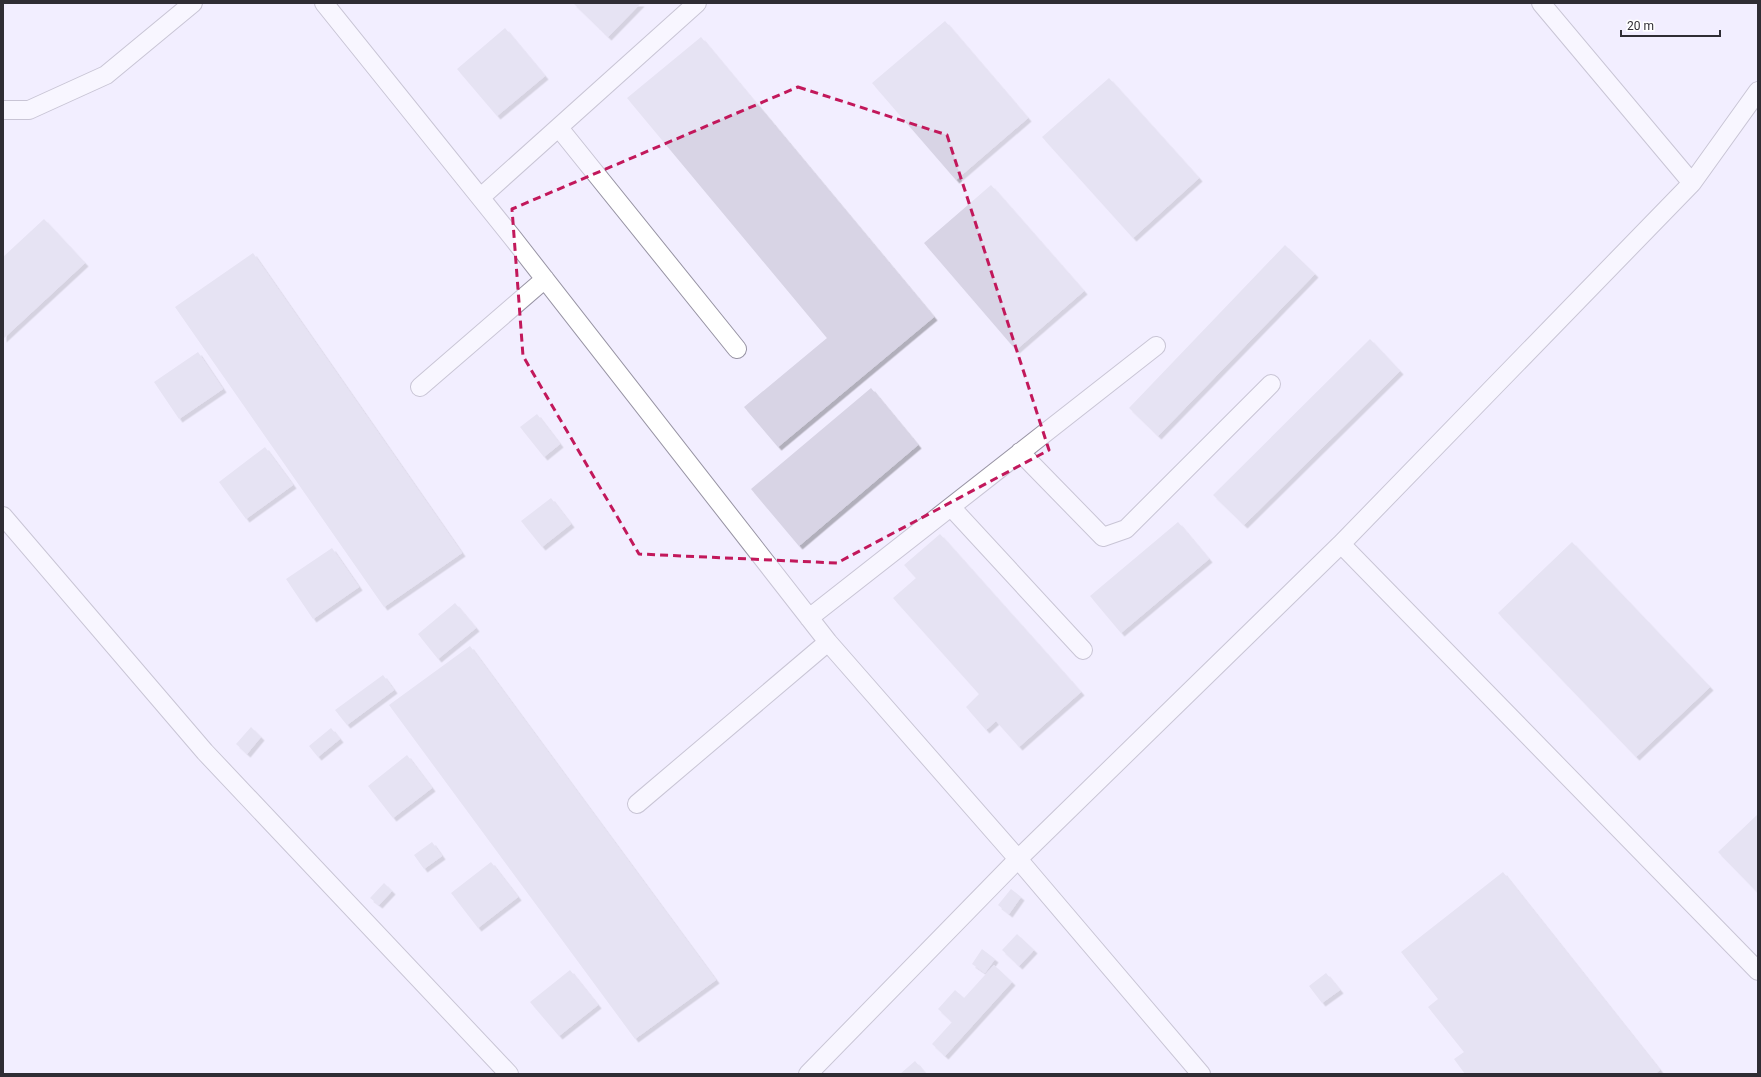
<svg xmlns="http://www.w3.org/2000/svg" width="1761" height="1077" viewBox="0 0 1761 1077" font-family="Roboto,sans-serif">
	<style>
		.building { fill: #d8d4e5; filter: url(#shadow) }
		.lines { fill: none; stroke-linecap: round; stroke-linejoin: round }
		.lane-casing { stroke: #9793a3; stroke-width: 20 }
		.lane { stroke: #fff; stroke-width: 18 }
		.marked { fill: none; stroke: #c2185b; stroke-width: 3; stroke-dasharray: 8 5; stroke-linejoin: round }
	</style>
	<defs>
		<filter id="shadow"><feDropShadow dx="3.5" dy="3.5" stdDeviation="0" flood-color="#0004"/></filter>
	</defs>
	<rect width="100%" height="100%" fill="#f2eeff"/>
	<path class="building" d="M573 3H641L608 37Z
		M945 21 1028 118 956 180 872 83Z
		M505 28 545 76 497 116 457 69Z
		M701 37 934 317 778 447 744 407 827 338 627 98Z
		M1109 78 1199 178 1133 238 1042 137Z
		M991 185 1084 291 1016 350 924 243Z
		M44 219 85 263 3 339V257Z
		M1285 245 1315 274 1158 436 1129 408Z
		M253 253 462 553 384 607 175 307Z
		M1370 339 1400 371 1244 525 1213 495Z
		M198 352 223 389 179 419 154 382Z
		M871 388 918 445 799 546 751 489Z
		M537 414 560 444 544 457 520 427Z
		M265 447 293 485 246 519 219 482Z
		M551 498 571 524 542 547 521 521Z
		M1178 522 1209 559 1121 633 1090 596Z
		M940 534 1081 692 1019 747 996 721 986 730 966 707 979 694 893 598 916 578 904 565Z
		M1572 542 1710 687 1636 757 1498 613Z
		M332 548 359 587 313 619 286 579Z
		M455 603 476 628 438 659 418 634Z
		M470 646 716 980 635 1039 389 705Z
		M383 675 394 690 347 725 335 710Z
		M251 727 261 737 247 754 236 744Z
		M331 728 340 739 318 757 309 746Z
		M407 755 432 788 393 818 368 786Z
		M1758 814V893L1718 852Z
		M432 842 442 856 424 869 414 855Z
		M491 862 518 897 478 928 451 893Z
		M1503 872 1660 1070 1655 1074H1465L1454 1059 1464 1052 1428 1007 1438 999 1401 952Z
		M384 883 392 891 379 905 370 898Z
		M1011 889 1021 897 1009 914 998 905Z
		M1017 934 1034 950 1019 966 1002 950Z
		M982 949 995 959 985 973 972 964Z
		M994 965 1012 982 945 1056 932 1044 952 1022 938 1009 955 990 964 998Z
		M570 970 598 1005 559 1036 530 1002Z
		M1326 973 1340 990 1322 1003 1309 986Z
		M915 1061 926 1074H900Z"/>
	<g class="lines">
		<g class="lane-casing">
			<path id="lane" d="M324 3 512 237 828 642 1018 859 1201 1074
				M1541 3 1692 183
				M3 110H29L106 75 193 3
				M559 128 737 349
				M481 197 697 3
				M420 387 545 279
				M1020 452 1103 537 1126 529 1271 384
				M951 507 1083 650
				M3 516 205 752 509 1074
				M1341 544 1758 971
				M809 618 1156 346
				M637 804 828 642
				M808 1074 1018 859 1341 544 1692 183 1758 91"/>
		</g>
		<use href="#lane" class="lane"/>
	</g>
	<path d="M0 0H1761V1077H0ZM798 87 947 135 1049 450 837 563 639 554 523 356 512 209Z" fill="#f2eeff" fill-opacity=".55" fill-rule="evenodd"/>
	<path class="marked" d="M798 87 947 135 1049 450 837 563 639 554 523 356 512 209Z"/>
	<rect width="1761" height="1077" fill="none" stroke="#2f2d34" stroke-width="8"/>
	<path d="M1621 30v6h99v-6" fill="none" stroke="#2f2d34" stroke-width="2"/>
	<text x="1627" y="30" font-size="12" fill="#2f2d34" stroke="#ffffff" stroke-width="3" paint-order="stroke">20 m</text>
</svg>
